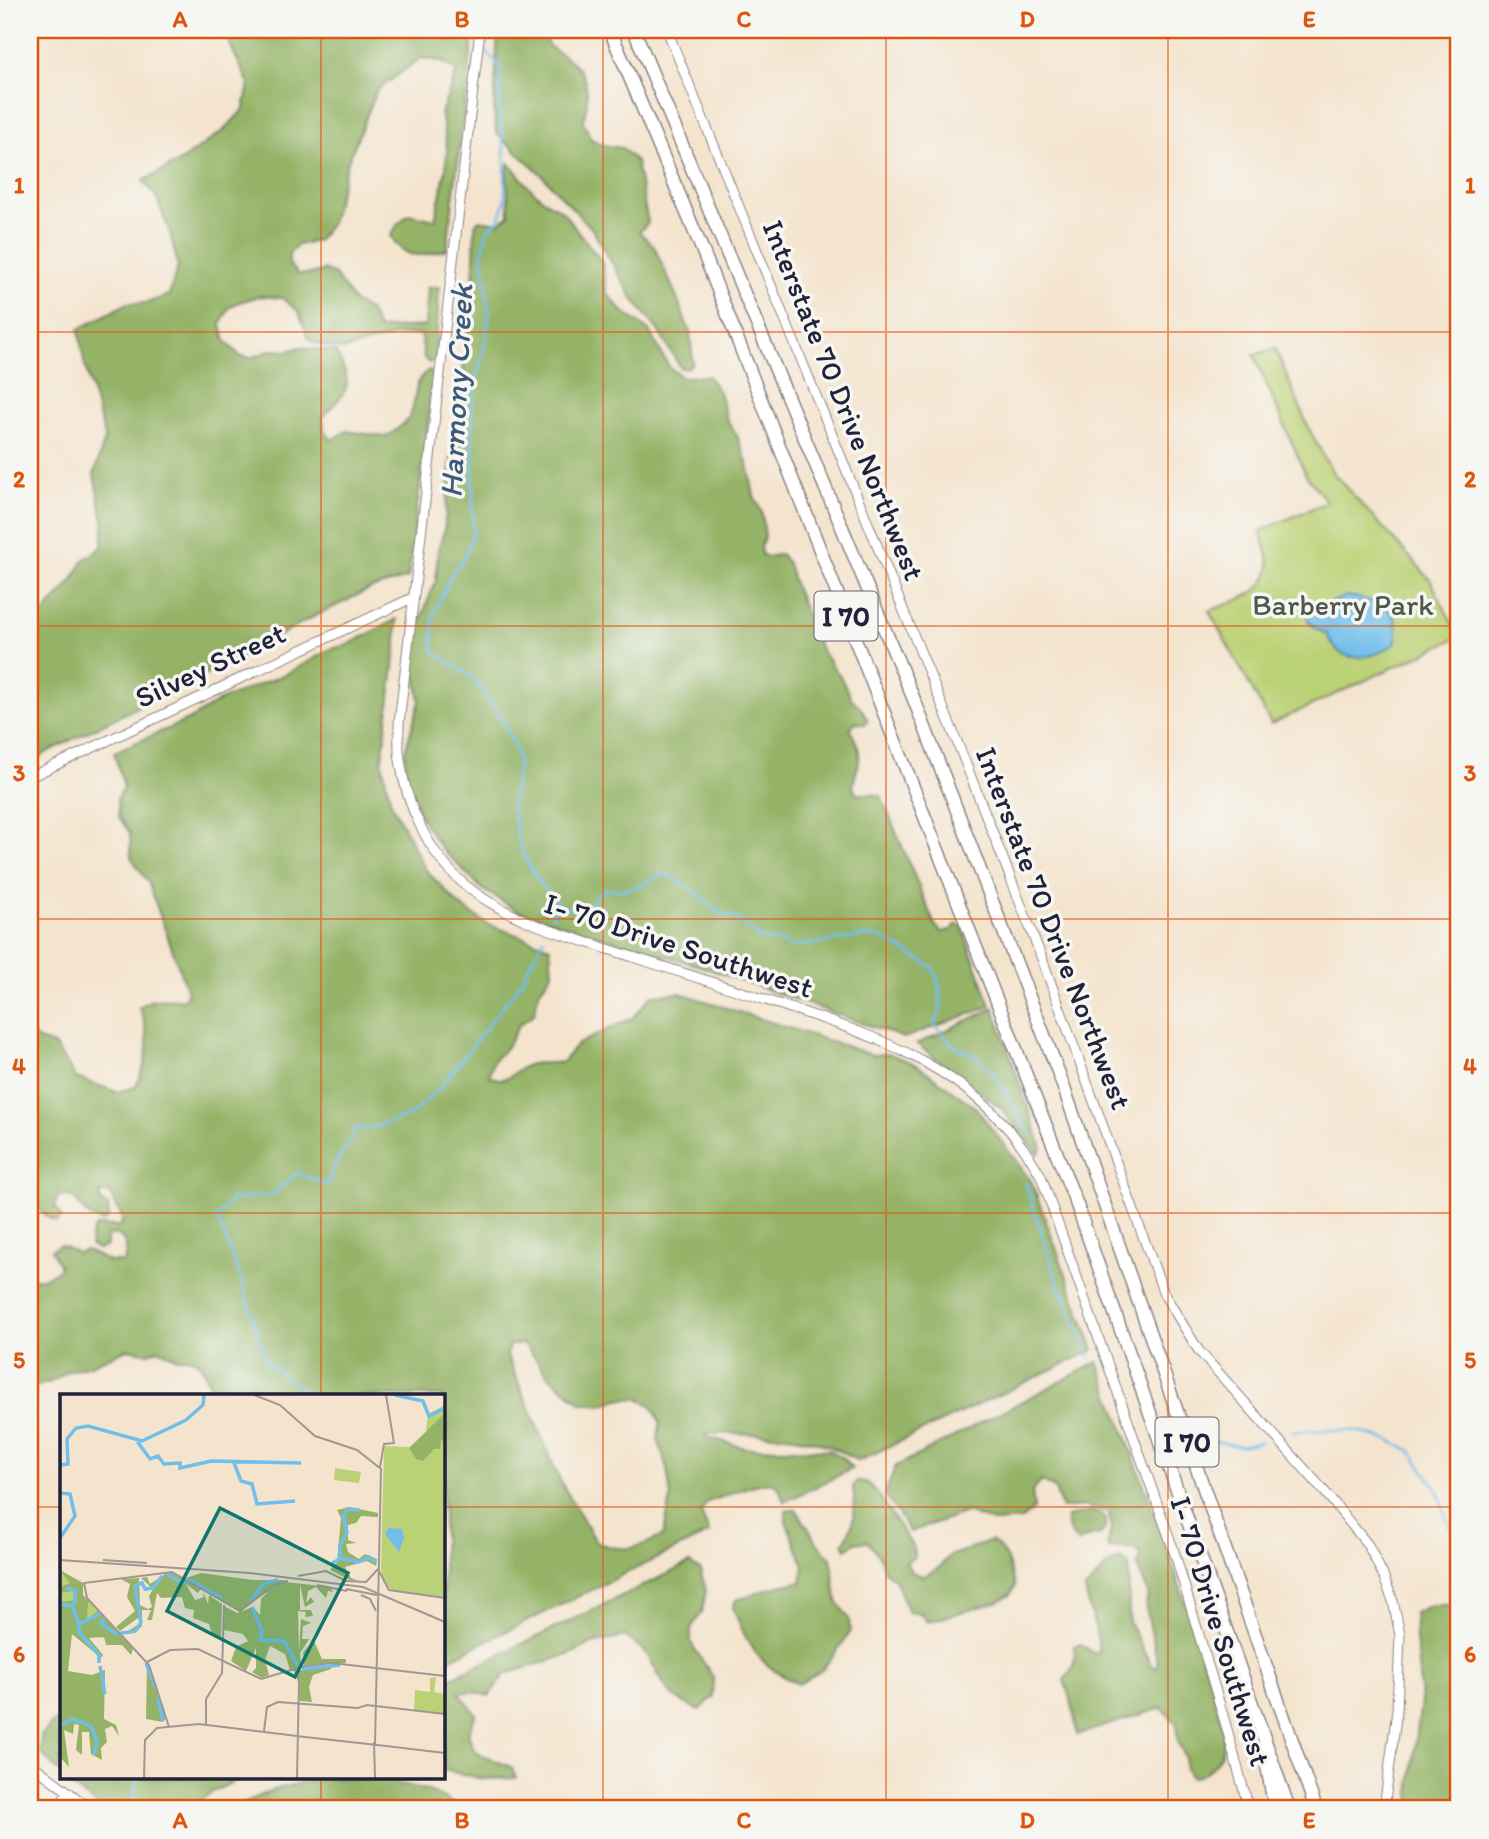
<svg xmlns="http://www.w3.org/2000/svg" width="1489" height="1839" viewBox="0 0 1489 1839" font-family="Itim,sans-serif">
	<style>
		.green { fill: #bbd175; stroke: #6e7a58; stroke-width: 2 }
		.forest { fill: #94b366; stroke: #5b6a50; stroke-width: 2; fill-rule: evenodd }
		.water { fill: #70beea; stroke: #497092; stroke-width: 2 }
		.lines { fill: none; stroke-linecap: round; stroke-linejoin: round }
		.stream { stroke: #70beea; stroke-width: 2.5 }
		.tertiary-casing { stroke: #8b8384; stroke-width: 11 }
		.motorway-casing { stroke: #8b8384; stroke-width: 15 }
		.tertiary { stroke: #fff; stroke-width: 9 }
		.motorway { stroke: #fff; stroke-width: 12 }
		.grid { fill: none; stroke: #de560e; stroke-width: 2; stroke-opacity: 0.55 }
		.labels { text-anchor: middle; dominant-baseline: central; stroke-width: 7; stroke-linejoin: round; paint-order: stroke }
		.shield { fill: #f6f6f2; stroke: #626272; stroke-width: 2 }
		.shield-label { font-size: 28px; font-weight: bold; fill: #22223b }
		.street-label { font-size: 30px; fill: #22223b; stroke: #f6f6f2 }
		.park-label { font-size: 30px; fill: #50574c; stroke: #f6f6f2 }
		.water-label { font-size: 32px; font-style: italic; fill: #3d5978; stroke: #f6f6f2 }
		.inset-river { fill: none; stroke: #70beea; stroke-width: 3.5 }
		.inset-road { fill: none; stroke: #a09693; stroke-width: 2 }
		.view { fill: #0f766e; fill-opacity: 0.15; stroke: #0f766e; stroke-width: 3.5 }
		.inset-edge { fill: none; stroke: #22223b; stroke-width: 3.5 }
		.neatline { fill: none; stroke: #de560e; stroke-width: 2.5 }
		.grid-label { font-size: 23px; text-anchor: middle; font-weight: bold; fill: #de560e }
	</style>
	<rect width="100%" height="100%" fill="#f6f6f2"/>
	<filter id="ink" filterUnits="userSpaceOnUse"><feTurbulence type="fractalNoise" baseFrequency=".0143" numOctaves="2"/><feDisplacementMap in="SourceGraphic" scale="14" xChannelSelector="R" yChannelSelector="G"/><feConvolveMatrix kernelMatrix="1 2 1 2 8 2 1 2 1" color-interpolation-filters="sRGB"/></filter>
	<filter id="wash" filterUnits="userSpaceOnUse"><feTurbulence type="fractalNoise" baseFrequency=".00686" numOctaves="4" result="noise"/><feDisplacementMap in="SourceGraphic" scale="28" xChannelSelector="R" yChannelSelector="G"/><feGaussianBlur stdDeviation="1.57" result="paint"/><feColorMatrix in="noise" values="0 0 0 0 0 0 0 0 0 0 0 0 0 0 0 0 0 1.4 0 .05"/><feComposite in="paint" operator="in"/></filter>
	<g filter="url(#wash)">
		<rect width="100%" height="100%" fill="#f4e4ce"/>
		<path class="green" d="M1275 348 1310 431 1333 473 1430 579 1459 637 1271 724 1209 611C1229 603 1266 594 1269 569 1271 557 1263 542 1260 531L1327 502 1306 475 1254 355Z"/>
		<path class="forest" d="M223 30H474L447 249C423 256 405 262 391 236L397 225 409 214 435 220 446 168 447 148 441 113 457 71 440 61 421 58 377 90 348 161 331 223 318 240 298 245 289 254V264L298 274H311L324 270 335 275 355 303 369 310 378 329 425 326 428 287H439L436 359 429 363 424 358 421 334 397 335 343 350 317 344 308 338 299 312 282 298 260 296 239 302 229 308 221 324 225 341 240 356 252 358 271 350 288 351 300 347 336 352C354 389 349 388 323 416L324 430 332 440 347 431 386 437C393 432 403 426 408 419 419 405 409 383 429 370L434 376 408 578 370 589 305 621 230 664 165 693 30 761V624L46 611 73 580 83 561 102 547 104 524 94 475 105 438 84 362 79 329 128 303H147L169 295 178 266 170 233 156 196 143 181 182 160 224 130 244 109 249 84Z
			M498 30H546C546 35 545 42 549 46 554 51 563 54 568 59 589 74 590 98 583 121L591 139 603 145 622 148 636 162 648 223 639 232 654 246 677 298 690 333 693 363 687 368H681L657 329 633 299 592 229 539 172 496 133 494 109Z
			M509 163 528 186 542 199 562 211 602 262 607 293 621 310 649 331 669 367 682 377 708 376 719 392 727 420 737 436 748 465 754 496 762 513 765 537 760 547 761 554 767 557 781 554 788 564 795 587 821 650 840 676 851 698 863 711 868 721 865 724 855 722 850 729C866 760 858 757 853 787L856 793C864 795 875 793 881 796L934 923 941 932 951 930 957 924 962 927 991 1006 904 1038 703 967 518 911 482 889 441 848 420 816 406 778 405 751 420 701 415 670 417 629 436 580 438 549 444 532 452 450 473 296 475 224 479 220 499 223 509 215 507 172Z
			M397 619 396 650 382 762 391 803 426 870 458 904 487 924 550 947 552 973 539 992 534 1014 519 1025 507 1047 493 1061 489 1076C511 1087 515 1066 532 1064 542 1062 552 1064 562 1062L578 1044 634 1017 652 995 680 993 873 1055 890 1054 917 1065 976 1108 1031 1181 1094 1350 858 1461C809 1429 764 1435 708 1433L705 1436 745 1448 829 1450 843 1458 852 1469 784 1502 779 1488 772 1482C751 1483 728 1496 707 1502L701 1512 709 1533 443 1662V1396H214L201 1365 192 1358H178L158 1349 149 1353 127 1349 90 1365 68 1371 53 1381 30 1388V1278C41 1280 53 1276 60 1267L51 1250 60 1245 78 1253 85 1250 110 1262H124C127 1251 128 1240 117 1234L107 1236V1246L98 1250 90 1246 91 1235 96 1226H120L123 1219 110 1193H100L101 1202 108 1206 109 1217 102 1222C97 1220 90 1217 86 1213 75 1202 77 1194 58 1196L55 1206 62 1217 57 1222 50 1219 36 1206 30 1208V1030L36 1039 54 1045 76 1078 117 1092 135 1087C150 1060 151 1036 139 1007L152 1000 184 999 188 993 148 882 131 857 130 833 119 817 117 799 124 787 114 752 190 719 221 700 288 673 331 649 348 645ZM524 1344 550 1377 581 1403 602 1405 618 1399 636 1398 651 1405 660 1422 658 1440 667 1468 671 1498 663 1536C634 1549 627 1553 597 1543L560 1481 507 1356 509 1345Z
			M994 1008 1042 1148 1038 1154 1001 1108 917 1044Z
			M1098 1362C1137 1468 1180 1575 1210 1684 1214 1699 1227 1731 1223 1746 1220 1763 1207 1775 1191 1777L1185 1769V1756L1178 1743 1177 1724 1162 1708 1077 1735 1073 1708 1064 1680C1074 1669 1075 1661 1075 1646L1081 1644 1095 1654 1099 1651C1099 1633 1088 1608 1085 1589L1109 1564 1121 1559 1129 1565V1622L1151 1665 1156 1668 1158 1665 1146 1607 1148 1593 1137 1565 1140 1561V1553L1130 1548H1109L1107 1544 1112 1526 1108 1512C1091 1506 1079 1505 1062 1508L1055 1489 1042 1481 1032 1491 1034 1509 1022 1520 994 1522 966 1512 910 1532 885 1494 895 1467Z
			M857 1481 866 1482 877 1493 913 1547 914 1557 906 1562 911 1572 924 1576 939 1568 949 1556 991 1541C1007 1550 1010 1569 1015 1586L1010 1595 997 1602 927 1622 920 1613 908 1612 895 1579 884 1571 880 1557 867 1541 855 1543 846 1549 843 1543C855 1525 856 1508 853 1487Z
			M786 1510H796C809 1526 815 1545 831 1558L837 1601 849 1619 850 1633 822 1670 799 1684C761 1668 746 1645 733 1607L736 1600C758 1592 778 1585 801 1582L804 1566 786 1521Z
			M1090 1511 1099 1513 1106 1519 1105 1528 1099 1536 1093 1535 1078 1542C1070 1535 1066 1528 1067 1517 1075 1514 1082 1516 1090 1511Z
			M690 1563 700 1570 706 1590 702 1612 691 1628V1643L714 1679 713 1697 700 1710C661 1695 667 1685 647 1655 642 1648 632 1642 625 1636L588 1645 571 1654 505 1674 489 1696 473 1691 459 1693 476 1714 468 1734 475 1752 511 1767 516 1778 483 1779 443 1770V1682Z
			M1432 1605H1459V1809H1410L1411 1778 1421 1702 1414 1613Z
			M61 1718V1774L41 1753V1736L51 1724Z
			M63 1778H241L214 1791 188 1809H103L64 1781Z
			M321 1778C360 1778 424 1780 455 1805V1809H235C261 1791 290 1785 321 1778Z"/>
		<path class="water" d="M1346 596C1377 600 1405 606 1395 644 1371 660 1339 667 1327 634L1316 629 1308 621 1309 610 1317 604H1328Z"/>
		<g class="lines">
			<path class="stream" d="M454 30 471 39
				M484 50 501 67 499 110 505 158V201L500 218 487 231 482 255 489 315 486 339 476 381 472 409 473 534 464 558 451 575 433 616V651C444 660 457 666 469 675 482 685 511 735 516 751 520 767 514 788 512 804 512 811 514 819 515 825 522 861 537 882 562 908H586L603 889C616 890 627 891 639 886 649 882 655 877 666 874L695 891 717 911 743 922 759 938 778 941 792 947 865 936 884 939 932 967 939 983 941 1005 940 1013 934 1024 954 1046 977 1057 993 1072 1031 1136
				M552 917 557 904
				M1026 1184 1056 1277 1090 1357
				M311 1396 267 1363 242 1282 217 1217 231 1200 272 1195 297 1173 328 1185 332 1170 357 1128H371L409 1116 438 1090 519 985 544 938
				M1293 1432 1327 1430 1357 1431 1388 1440 1410 1450 1437 1489 1449 1526 1459 1531
				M1195 1438 1240 1446 1260 1442
				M133 1809 137 1778"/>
		</g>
	</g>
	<g filter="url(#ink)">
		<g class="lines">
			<g class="tertiary-casing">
				<path id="tertiary" d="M480 30 399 723C399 735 398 748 400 760 406 805 429 854 464 884 504 918 558 933 608 949 661 966 715 983 769 1001 877 1036 982 1069 1041 1176L1174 1551 1225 1722 1249 1809
					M667 30 958 744 1041 956 1164 1294 1199 1351 1325 1492 1368 1545 1383 1575 1393 1601 1400 1635 1397 1710 1384 1809
					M30 777 412 598
					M30 1763 91 1809
					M56 1809 69 1792"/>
			</g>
			<g class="motorway-casing">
				<path id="motorway" d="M610 30 702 249 1077 1205 1289 1809
					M634 30 915 702 1059 1074 1316 1809
					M1267 1766 1275 1809"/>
			</g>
			<use href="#tertiary" class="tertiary"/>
			<use href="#motorway" class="motorway"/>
		</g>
	</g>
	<path class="grid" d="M321 30V1396M603 30V1809M886 30V1809M1168 30V1809M30 332H1459M30 626H1459M30 919H1459M30 1213H1459M30 1507H61M443 1507H1459M321 1778V1809"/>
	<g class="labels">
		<g class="shield">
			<rect x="814.5" y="591.5" width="63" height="49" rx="5"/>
			<rect x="1155.5" y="1417.5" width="63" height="49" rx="5"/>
		</g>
		<g class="shield-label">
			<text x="846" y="616">I 70</text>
			<text x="1187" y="1442">I 70</text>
		</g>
		<g class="street-label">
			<text transform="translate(844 400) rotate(68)">Interstate 70 Drive Northwest</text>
			<text transform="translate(210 665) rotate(-25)">Silvey Street</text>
			<text transform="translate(1054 928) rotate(69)">Interstate 70 Drive Northwest</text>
			<text transform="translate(679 945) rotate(18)">I- 70 Drive Southwest</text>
			<text transform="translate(1221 1631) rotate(73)">I- 70 Drive Southwest</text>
		</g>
		<g class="park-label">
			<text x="1343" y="604">Barberry Park</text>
		</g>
		<g class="water-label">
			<text transform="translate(456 391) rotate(-87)">Harmony Creek</text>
		</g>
	</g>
	<g transform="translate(60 1394)">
		<rect width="385" height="385" fill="#f4e4ce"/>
		<path d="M385 11V203L332 196 323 188 321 175 324 52 364 54 368 20ZM275 74 301 78 299 89 274 86ZM0 176 64 245 11 241 9 265 0 263ZM376 283 374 298 385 300V320L354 316 355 296 370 298V284Z" fill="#bbd175"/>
		<path d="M385 19V48L381 46 380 55H374L363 67 356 65 349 54ZM289 113 318 119V123L301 122 296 129 288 131V146L296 149 286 150 288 158 299 165 305 160 317 165 316 172 307 167 285 173 291 184 299 187 290 186 270 176 277 168 281 124 277 116ZM0 176 23 189V201L34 212 28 208 27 225 38 217 73 255 71 261 62 251H46L44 243 29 244 43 261 41 264 12 240 8 277 32 281 45 276 44 325 56 331 59 342 52 332 45 335 47 348 41 354 42 366 31 360 29 338H22V361L16 356 19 331 14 330 13 340 4 336 9 373 0 363V233L4 232H0V208L15 206 13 197 0 199V193L10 189ZM108 178H111L141 195 138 199 126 190 135 206 144 203 143 197 148 210 149 201 162 210 161 246 142 236 152 240 149 230 133 224 134 216 125 214 122 203 101 204 97 199 92 226H87L91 216H82V232L75 239 62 240 80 230 78 224 60 237 56 233 75 217 67 203 70 190 61 185 79 184 80 211 88 215 92 213 89 202 93 195 81 184 87 183 90 190ZM141 179 193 186H225L179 217 126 184ZM226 188 270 193 273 198 268 197 266 204 256 193 248 197 246 209 251 203 254 208 245 213 240 191V216H251L253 222 245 223 246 218 238 217 239 258 241 225 251 229 243 232 242 245H249L240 259 241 272 230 276 225 260 210 252 205 266 209 281 202 284 192 278 196 274V254L186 277 171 267 176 253 188 247 183 240 164 236V212L177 219 193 213 200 221 201 205 214 191ZM254 247 262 265H286V269L244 271 243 258ZM87 269 106 324 103 328 86 325ZM269 271 271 275 253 281 249 293 252 308 240 307 237 277Z" fill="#94b366"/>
		<path d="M329 134 342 135 344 144 339 158 325 140Z" fill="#70beea"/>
		<path class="inset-river" d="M335 1 363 7 369 22 385 14M77 47 90 65 98 62 104 70 120 69V74L151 67 241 69M174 69 181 87 192 90 197 110 235 107M0 71 8 70 7 45 16 34 28 32 82 47 126 26 143 11 144 1M0 99 10 100 15 122 0 144M281 164 299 168 309 163 316 168M272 169 280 165V151L287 138 283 122 288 115 300 116M107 180 122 189 126 187M128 185 162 204M6 194 16 197 14 211M191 207 204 189 218 186M0 210 12 212 19 230 40 220M192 213 202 237 200 246 224 247 238 272M44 224 41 230 56 240 75 237 81 228 75 192 82 189 85 195 93 194 102 182M19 230V238L39 261V269M86 269 95 293M40 272 45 300M242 275 280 271M98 304 103 327M0 332 13 325 31 332 37 347 34 361"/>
		<path class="inset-road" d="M194 1 220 11 255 42 297 56 321 75 315 350M320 73 324 50 334 49 326 1M0 166 189 179 303 193 385 228M43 166 87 169M318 175 329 196 385 204M238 182 266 177 286 187 306 188 318 175M257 191 287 197M286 195 317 201M301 201 310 205 316 217M87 268 110 256 138 255 201 285 245 272 272 269 385 282M235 276 239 288 237 384M146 331V305L162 279 164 211M109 333 89 271 27 204 24 189 112 178 180 217 214 191 228 187M204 337 207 313 218 308 298 314 307 311 385 320M236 342 326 352M314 348 315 384M326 352 385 359M84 384 85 346 97 334 139 330 237 342"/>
		<path class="view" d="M160 114 288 179 235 283 107 217Z"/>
		<rect width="385" height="385" class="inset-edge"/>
	</g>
	<rect width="1489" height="1839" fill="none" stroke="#f6f6f2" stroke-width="77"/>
	<rect x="38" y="38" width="1412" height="1762" class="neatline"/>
	<g class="grid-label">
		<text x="180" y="27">A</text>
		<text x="462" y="27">B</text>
		<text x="744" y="27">C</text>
		<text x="1027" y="27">D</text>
		<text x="1309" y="27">E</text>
		<text x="19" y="193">1</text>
		<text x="1470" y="193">1</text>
		<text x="19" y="487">2</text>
		<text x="1470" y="487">2</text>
		<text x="19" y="781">3</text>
		<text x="1470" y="781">3</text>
		<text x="19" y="1074">4</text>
		<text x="1470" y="1074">4</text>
		<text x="19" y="1368">5</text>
		<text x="1470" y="1368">5</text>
		<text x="19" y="1662">6</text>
		<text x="1470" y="1662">6</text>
		<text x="180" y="1828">A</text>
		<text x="462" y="1828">B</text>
		<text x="744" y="1828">C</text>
		<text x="1027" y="1828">D</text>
		<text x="1309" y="1828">E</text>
	</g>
</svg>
